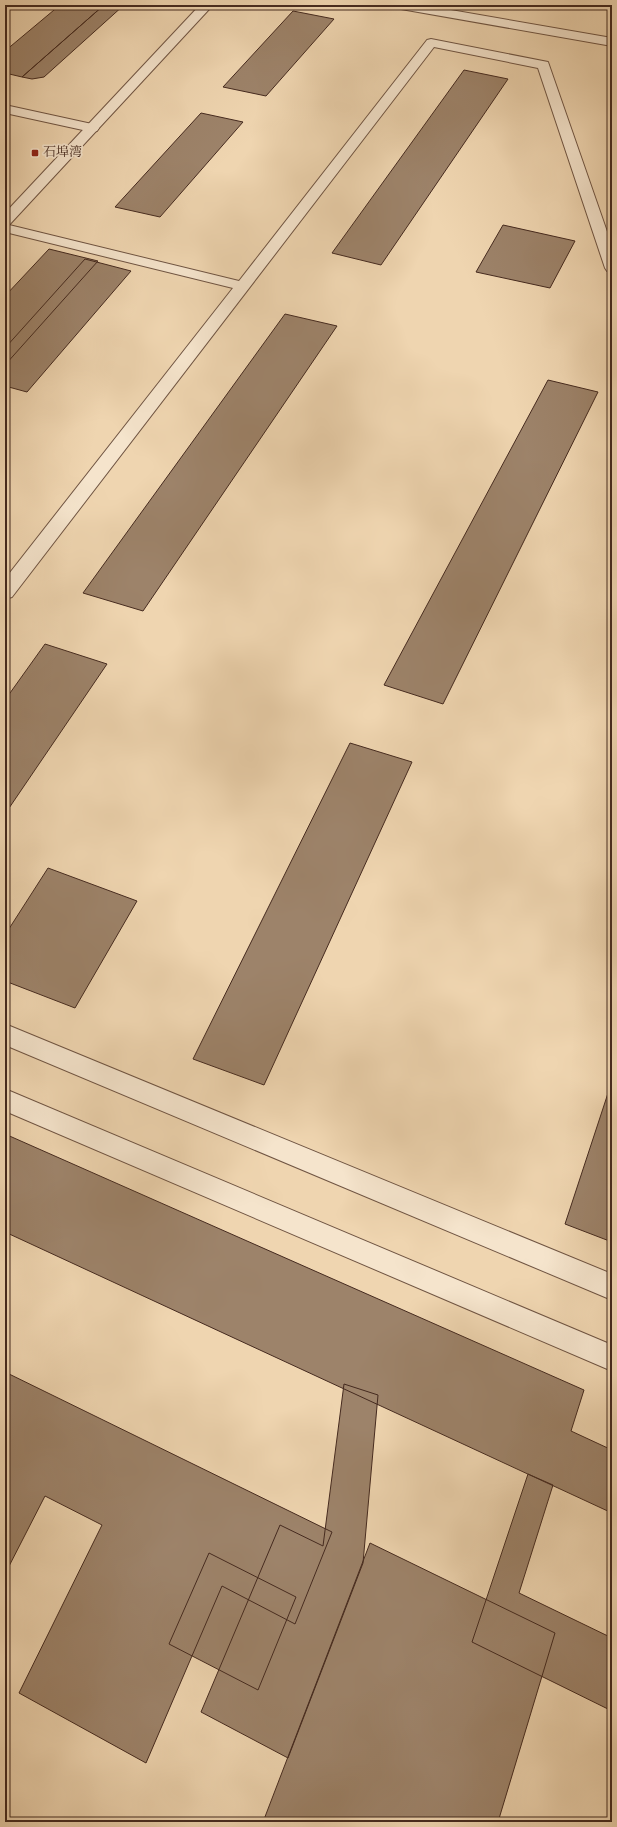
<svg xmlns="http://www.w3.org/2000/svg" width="617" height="1827" viewBox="0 0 617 1827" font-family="'Sorts Mill Goudy','Noto Serif SC',serif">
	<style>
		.building { fill: #9d836a; stroke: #452a1f }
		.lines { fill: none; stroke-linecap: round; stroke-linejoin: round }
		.lane-casing { stroke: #705543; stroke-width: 2 }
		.street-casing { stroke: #705543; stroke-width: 2 }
		.lane { fill: #f5e4cc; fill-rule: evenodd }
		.street { fill: #f5e4cc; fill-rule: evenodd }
		.poi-dot { fill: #8f2418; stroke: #f5e4cc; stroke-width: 1.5 }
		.labels { text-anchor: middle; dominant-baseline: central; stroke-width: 3.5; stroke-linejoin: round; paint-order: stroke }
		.far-poi-label { font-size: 13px; fill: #452a1f; stroke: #f5e4cc; text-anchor: start }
	</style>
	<rect width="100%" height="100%" fill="#efd5b0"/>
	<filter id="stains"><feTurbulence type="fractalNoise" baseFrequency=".005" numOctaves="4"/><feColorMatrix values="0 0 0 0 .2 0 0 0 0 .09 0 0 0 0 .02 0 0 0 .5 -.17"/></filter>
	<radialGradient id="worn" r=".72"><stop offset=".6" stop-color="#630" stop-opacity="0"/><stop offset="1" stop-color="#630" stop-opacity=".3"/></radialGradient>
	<path class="building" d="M60 5H104L22 77 5 73V51Z
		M104 5H124L44 77 32 79 22 77Z
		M293 11 334 19 266 96 223 87Z
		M464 70 508 79 381 265 332 253Z
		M201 113 243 122 160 217 115 207Z
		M503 225 575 241 550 288 476 272Z
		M49 249 98 261 5 365V296Z
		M85 259 131 271 27 392 5 386V348Z
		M285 314 337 326 143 611 83 593Z
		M548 380 598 392 443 704 384 685Z
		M45 644 107 664 5 814V700Z
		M350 743 412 762 264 1085 193 1059Z
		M48 868 137 901 75 1008 5 981V935Z
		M612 1081V1242L565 1224Z
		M5 1134 584 1390 571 1431 612 1450V1513L5 1232Z
		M5 1372 332 1532 295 1624 222 1586 146 1763 19 1693 102 1525 45 1496 5 1574Z
		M344 1384 378 1395 363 1563 288 1758 201 1712 280 1525 323 1546Z
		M528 1474 553 1485 519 1593 612 1638V1711L472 1642Z
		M370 1543 555 1633 498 1822H263Z
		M209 1553 296 1597 258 1690 169 1644Z"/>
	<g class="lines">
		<g class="lane-casing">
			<path id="lane" d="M431 39 548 62 612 246V272L607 271 605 268 538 68 434 47 12 597 5 599V579L233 288 5 232V224L239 281 427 40Z
				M5 105 92 124 97 125 99 128 97 131 92 132 5 113Z
				M5 1024 612 1274V1300L5 1045Z
				M5 1089 612 1345V1371L5 1111Z"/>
		</g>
		<g class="street-casing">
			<path id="street" d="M200 5H213L10 224 5 225V213Z
				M395 5H422L612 38V46L401 9 397 8Z"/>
		</g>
		<use href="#lane" class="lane"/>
		<use href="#street" class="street"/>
	</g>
	<rect class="poi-dot" x="31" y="149" width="8" height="8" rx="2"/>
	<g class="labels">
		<g class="far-poi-label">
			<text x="43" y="153">石埠湾</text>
		</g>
	</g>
	<rect width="617" height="1827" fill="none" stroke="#efd5b0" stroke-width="20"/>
	<rect x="6" y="6" width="605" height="1815" fill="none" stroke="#452a1f" stroke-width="2"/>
	<rect x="10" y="10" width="597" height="1807" fill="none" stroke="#452a1f"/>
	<rect width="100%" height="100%" filter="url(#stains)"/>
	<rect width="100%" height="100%" fill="url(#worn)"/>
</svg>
